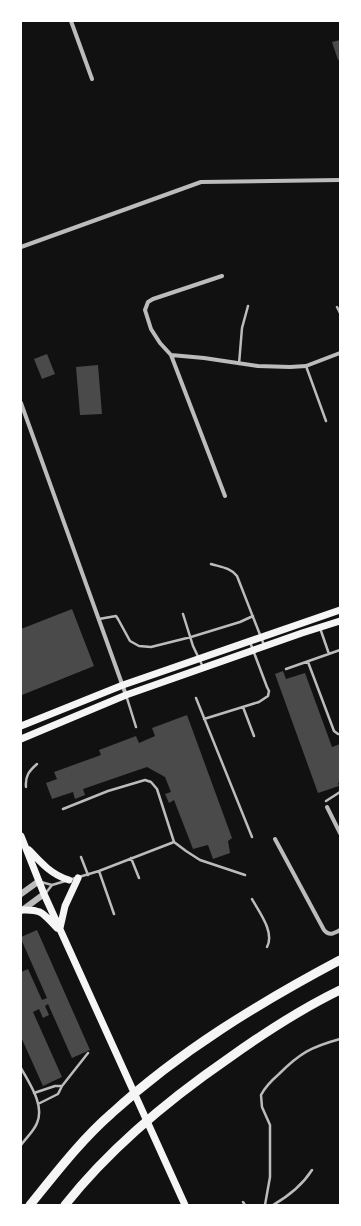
<svg xmlns="http://www.w3.org/2000/svg" width="361" height="1226" font-family="Inter,sans-serif">
	<rect width="100%" height="100%" fill="#111"/>
	<path fill="#4a4a4a" d="M 340,40 L 340,59 L 338,60 L 332,42 Z
		M 47,354 L 55,374 L 42,379 L 34,359 Z
		M 98,365 L 102,414 L 80,415 L 76,367 Z
		M 72,609 L 94,666 L 22,695 L 21,692 L 21,629 Z
		M 283,671 L 286,679 L 305,673 L 332,747 L 340,744 L 340,782 L 338,783 L 339,786 L 318,793 L 275,674 Z
		M 187,715 L 232,838 L 228,841 L 230,853 L 213,859 L 208,845 L 193,849 L 174,800 L 169,803 L 165,794 L 171,792 L 165,777 L 147,767 L 83,789 L 85,795 L 75,799 L 73,792 L 52,799 L 46,783 L 57,779 L 54,772 L 101,755 L 99,750 L 136,736 L 139,743 L 155,736 L 152,728 Z
		M 37,930 L 90,1050 L 72,1058 L 48,1004 L 45,1006 L 49,1015 L 43,1018 L 39,1009 L 33,1012 L 62,1077 L 43,1086 L 21,1037 L 21,972 L 28,969 L 42,1000 L 47,998 L 21,939 L 21,937 Z"/>
	<g fill="none" stroke-linecap="round" stroke-linejoin="round">
		<path stroke="#bcbcbc" stroke-width="2.5" d="M 337,307 L 340,313
			M 239,364 L 242,328 L 248,306
			M 306,366 L 326,421
			M 211,564 C 221,567 231,568 237,576 L 264,645
			M 183,614 L 193,646 L 203,667
			M 99,619 L 116,616 L 118,619 L 130,641 L 139,646 L 151,647 L 191,637 L 240,622 L 253,616
			M 320,628 L 329,654
			M 308,662 L 334,731 L 338,734 L 340,734
			M 286,669 L 340,650
			M 126,695 L 136,727
			M 196,698 L 252,837
			M 243,707 L 254,736
			M 204,719 L 259,702 L 268,696 L 269,691 L 267,687 L 250,642
			M 26,787 C 25,776 29,771 37,764
			M 326,801 L 340,792
			M 174,842 L 186,851 L 200,860 L 245,875
			M 81,857 L 88,875
			M 131,858 L 139,878
			M 99,871 L 114,914
			M 41,882 L 52,885
			M 45,894 L 52,885 L 99,871 L 174,842 L 157,789 L 151,782 L 145,780 L 108,791 L 63,809
			M 252,899 C 259,912 275,932 267,947
			M 21,1068 C 29,1083 45,1105 37,1123 C 34,1131 26,1138 21,1145
			M 34,1093 L 55,1086 L 62,1086
			M 38,1104 L 58,1094 L 62,1086 L 88,1053
			M 243,1202 L 245,1205
			M 265,1205 L 270,1177 L 270,1125 L 262,1107 L 261,1095 C 265,1087 271,1081 279,1074 C 300,1053 311,1047 340,1039
			M 273,1205 C 287,1197 303,1184 312,1170"/>
		<path stroke="#bcbcbc" stroke-width="4" d="M 71,21 L 92,79
			M 21,247 L 201,182 L 340,180
			M 222,276 L 153,299 L 148,302 L 145,310 L 151,329 L 160,343 L 171,355 L 225,496
			M 171,355 L 204,358 L 258,366 L 290,367 L 306,366 L 340,353
			M 21,403 L 126,695
			M 327,807 L 340,833
			M 275,839 L 324,930 C 329,936 333,934 340,930"/>
		<path stroke="#bcbcbc" stroke-width="6" d="M 21,894 L 39,881
			M 21,911 L 44,894"/>
		<path stroke="#f5f5f5" stroke-width="7" d="M 21,726 L 123,685 L 340,610
			M 21,739 L 126,695 L 302,633 L 340,621
			M 21,836 L 44,894 L 185,1205
			M 29,850 C 41,863 52,875 69,880
			M 22,910 C 43,909 43,914 57,928
			M 60,928 L 65,906 L 78,878"/>
		<path stroke="#f5f5f5" stroke-width="9" d="M 30,1205 C 56,1173 81,1140 112,1113 C 180,1051 259,1003 340,960
			M 65,1205 C 111,1147 168,1100 229,1058 C 264,1033 301,1009 340,990"/>
	</g>
	<rect width="361" height="1226" fill="none" stroke="#ffffff" stroke-width="44"/>
</svg>
